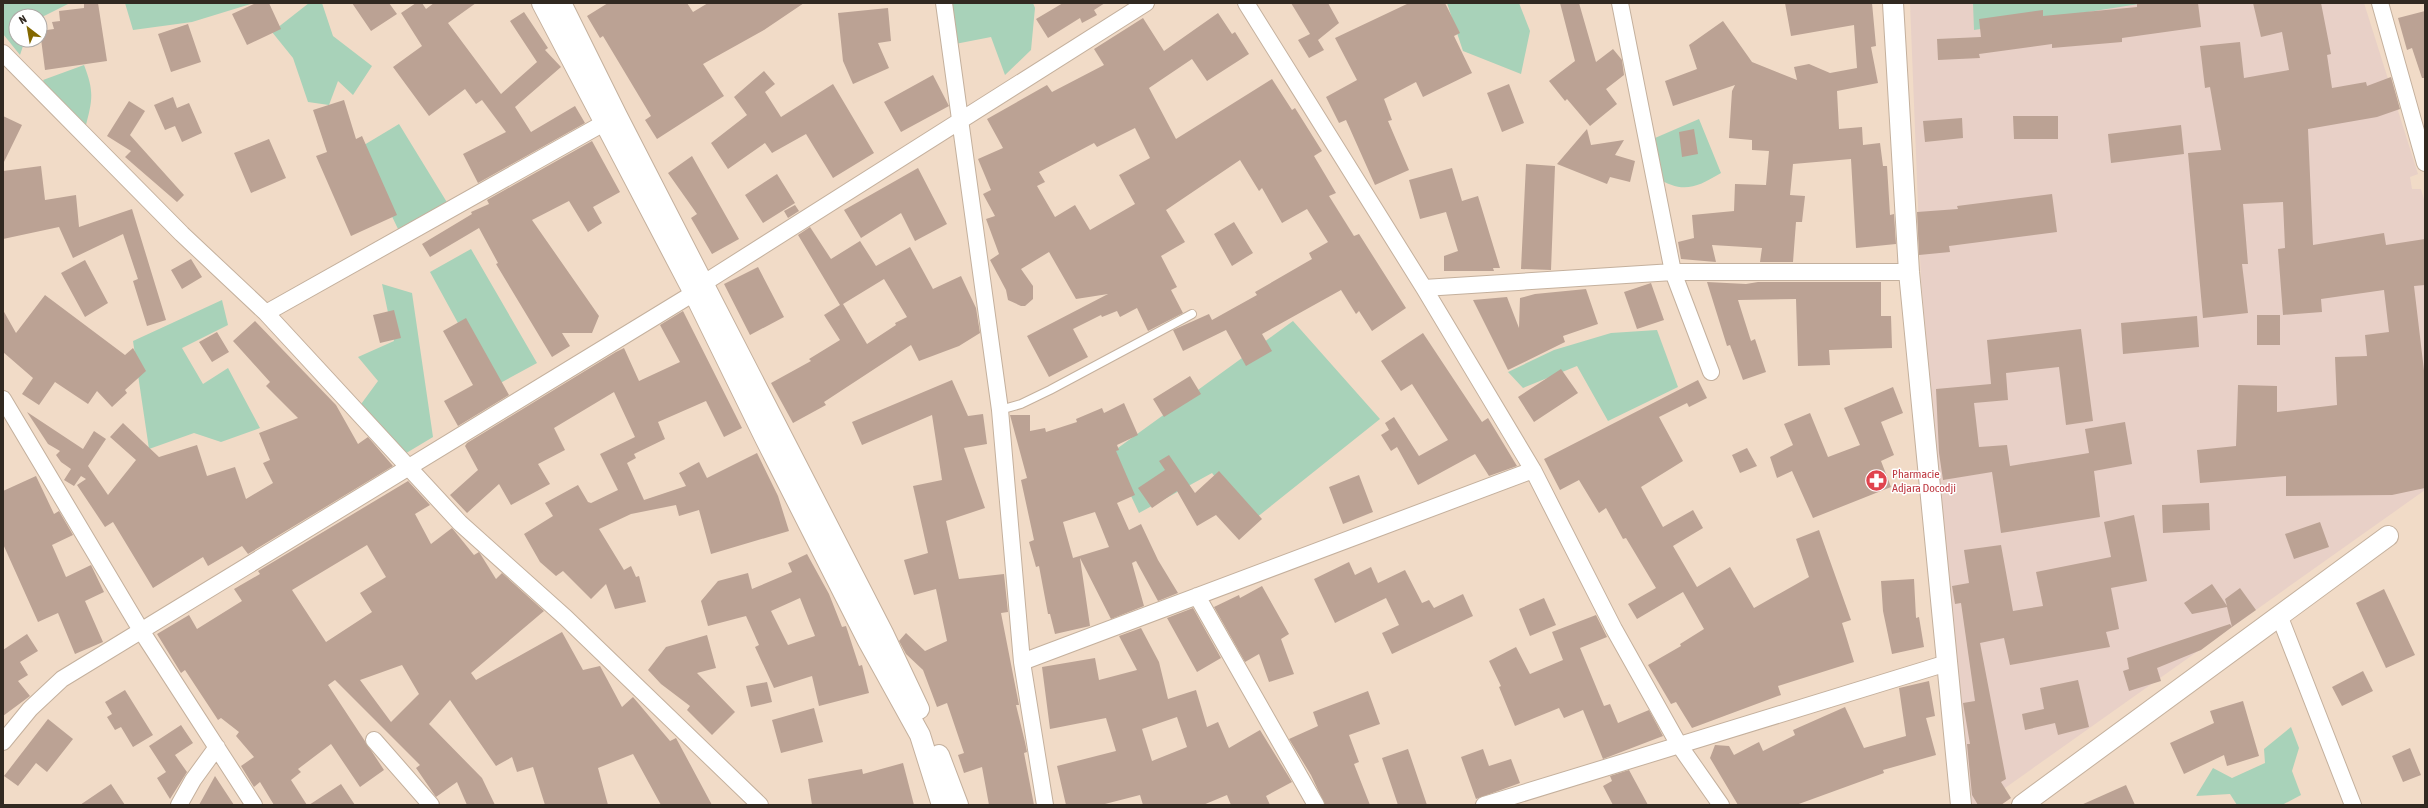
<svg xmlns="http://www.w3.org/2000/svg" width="2428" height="808" font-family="'Asap Condensed',sans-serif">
	<rect width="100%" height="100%" fill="#f1dbc7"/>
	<path fill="#e8d0c7" d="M 1910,3 L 2364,3 L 2418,174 L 2410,177 L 2412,189 L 2421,189 L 2425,203 L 2425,490 L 1981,805 L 1970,805 L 1921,281 Z"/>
	<path fill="#a8d2b9" d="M 3,3 L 70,3 L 40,18 L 40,16 L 16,16 L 16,40 L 25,40 L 20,55 L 3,34 Z
		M 125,3 L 254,3 L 192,22 L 133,30 Z
		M 309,3 L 322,3 L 333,36 L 372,66 L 353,95 L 338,81 L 329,105 L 308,102 L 293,58 L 272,32 Z
		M 944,3 L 1033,3 L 1035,8 L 1031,50 L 1005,75 L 991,37 L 950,45 Z
		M 1447,3 L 1519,3 L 1530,31 L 1521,74 L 1463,51 Z
		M 1973,3 L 2145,3 L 1974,30 Z
		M 84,65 C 95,93 92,101 85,129 L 53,99 L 43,80 Z
		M 1699,119 L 1721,173 C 1696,188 1682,194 1656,177 L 1655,138 Z
		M 399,124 L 448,204 L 399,231 L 359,148 Z
		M 471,249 L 537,363 L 493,387 L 430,272 Z
		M 382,284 L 412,293 L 433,437 L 398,458 L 356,411 L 378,381 L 358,357 L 394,341 Z
		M 222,300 L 228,325 L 182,348 L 203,384 L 228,368 L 260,428 L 221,442 L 194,433 L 149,449 L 133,341 Z
		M 1293,321 L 1380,419 L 1251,522 L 1212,473 L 1139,513 L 1111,453 Z
		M 1657,330 L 1678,387 L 1608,421 L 1577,366 L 1523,388 L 1508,372 L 1554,350 L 1611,333 Z
		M 2291,727 L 2299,748 L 2292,771 L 2301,795 L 2282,805 L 2237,805 L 2230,794 L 2196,796 L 2213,768 L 2232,778 L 2265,763 L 2264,749 Z"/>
	<path fill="#bba294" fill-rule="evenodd" d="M 84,3 L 98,3 L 107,61 L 45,70 L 40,31 L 54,29 L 52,22 L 60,21 L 59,11 L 84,8 Z
		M 256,3 L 269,3 L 281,29 L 247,45 L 232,14 Z
		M 352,3 L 389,3 L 397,14 L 371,31 Z
		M 416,3 L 422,3 L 426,9 L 434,3 L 476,3 L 448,23 L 501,94 L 537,62 L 510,21 L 524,12 L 548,48 L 545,50 L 561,67 L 515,107 L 531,132 L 575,106 L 585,123 L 478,183 L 463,154 L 506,132 L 482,100 L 476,104 L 465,89 L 429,116 L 393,67 L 422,46 L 401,13 Z
		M 608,3 L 687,3 L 693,12 L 708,3 L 804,3 L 764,30 L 703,64 L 724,96 L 657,139 L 645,120 L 651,116 L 603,36 L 600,38 L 587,16 Z
		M 1063,3 L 1105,3 L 1094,10 L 1097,15 L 1082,23 L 1080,18 L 1048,38 L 1036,19 Z
		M 1291,3 L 1328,3 L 1339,23 L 1318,40 L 1324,50 L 1309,58 L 1298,40 L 1310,34 Z
		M 1409,3 L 1445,3 L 1460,33 L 1454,36 L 1472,73 L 1423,97 L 1416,82 L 1384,99 L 1392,120 L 1388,121 L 1409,170 L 1375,185 L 1346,120 L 1339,123 L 1326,97 L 1357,80 L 1335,38 Z
		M 1560,3 L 1579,3 L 1596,62 L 1613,49 L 1622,60 L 1624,75 L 1606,89 L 1617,104 L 1590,126 L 1567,99 L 1565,101 L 1549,81 L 1575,61 Z
		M 1785,3 L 1872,3 L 1876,46 L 1871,47 L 1878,83 L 1837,91 L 1839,129 L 1862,127 L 1863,145 L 1880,143 L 1883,166 L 1887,166 L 1890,215 L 1894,214 L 1896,244 L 1856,248 L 1851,159 L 1793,164 L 1790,195 L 1805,196 L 1802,222 L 1796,222 L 1793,262 L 1760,262 L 1762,248 L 1712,245 L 1716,262 L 1681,259 L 1678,242 L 1694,238 L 1692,215 L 1734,211 L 1735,184 L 1766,185 L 1769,151 L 1752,150 L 1752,140 L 1729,138 L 1732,91 L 1735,85 L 1673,106 L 1665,81 L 1697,69 L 1689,45 L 1723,21 L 1752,62 L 1797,80 L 1794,67 L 1809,64 L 1830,73 L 1857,68 L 1854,25 L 1791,36 Z
		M 2137,3 L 2198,3 L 2201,27 L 2122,38 L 2122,42 L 2052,48 L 2052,44 L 1979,54 L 1980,58 L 1938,60 L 1937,39 L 1981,37 L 1979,19 L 2043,10 L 2043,16 L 2137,7 Z
		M 2253,3 L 2321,3 L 2331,54 L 2327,55 L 2332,88 L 2366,82 L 2367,86 L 2391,77 L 2400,109 L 2377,117 L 2308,129 L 2313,245 L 2384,233 L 2386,245 L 2425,239 L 2425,285 L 2414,286 L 2425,379 L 2425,488 L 2392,495 L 2286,496 L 2286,476 L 2200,483 L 2197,450 L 2236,446 L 2238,385 L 2277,386 L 2277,412 L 2337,405 L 2335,357 L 2367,356 L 2365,335 L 2389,332 L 2384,290 L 2321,299 L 2322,312 L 2283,315 L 2278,249 L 2285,248 L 2283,202 L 2243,204 L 2248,264 L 2242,264 L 2248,313 L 2203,318 L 2188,153 L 2221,150 L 2210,87 L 2205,88 L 2200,46 L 2240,42 L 2244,78 L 2289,70 L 2282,32 L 2261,37 Z
		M 888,8 L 891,41 L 878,43 L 889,68 L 853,84 L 843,61 L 838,13 Z
		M 2425,11 L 2425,78 L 2422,78 L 2412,48 L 2407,50 L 2398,18 Z
		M 1218,13 L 1232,34 L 1235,32 L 1249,54 L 1207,81 L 1192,59 L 1149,88 L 1176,139 L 1272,79 L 1292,110 L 1295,108 L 1322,151 L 1314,156 L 1336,193 L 1329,196 L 1354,236 L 1359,234 L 1406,308 L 1372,331 L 1359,311 L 1356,314 L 1341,290 L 1262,334 L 1272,351 L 1246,366 L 1226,330 L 1183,351 L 1173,330 L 1209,314 L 1212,320 L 1257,295 L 1255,292 L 1312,259 L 1309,253 L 1328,242 L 1307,209 L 1282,223 L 1262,188 L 1259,191 L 1240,160 L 1166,210 L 1185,242 L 1161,256 L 1177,287 L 1171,290 L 1183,313 L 1148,331 L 1137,308 L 1120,317 L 1117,311 L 1102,317 L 1101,315 L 1073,329 L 1088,357 L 1049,377 L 1027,336 L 1108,294 L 1076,299 L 1049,252 L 1021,269 L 1033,286 L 1033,299 L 1025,306 L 1021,306 L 1008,300 L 1006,290 L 990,260 L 999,254 L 986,219 L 995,216 L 983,194 L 991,190 L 978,159 L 1003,148 L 987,119 L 1047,85 L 1052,92 L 1104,65 L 1094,49 L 1143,18 L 1164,51 ZM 1135,128 L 1150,158 L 1119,175 L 1135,204 L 1090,230 L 1075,205 L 1055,217 L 1037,186 L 1045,182 L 1039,172 L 1094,143 L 1097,147 Z
		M 188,24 L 201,62 L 171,72 L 158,34 Z
		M 764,71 L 775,84 L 765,92 L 781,117 L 833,84 L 874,153 L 833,178 L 806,134 L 772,153 L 765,143 L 728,169 L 711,143 L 747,115 L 734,97 Z
		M 933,75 L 949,106 L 901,132 L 884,102 Z
		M 1509,84 L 1524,123 L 1502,132 L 1487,93 Z
		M 173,97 L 177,108 L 189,103 L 202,133 L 182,142 L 175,126 L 165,130 L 154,105 Z
		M 344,100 L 356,139 L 362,136 L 397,215 L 351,236 L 316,156 L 327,152 L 313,110 Z
		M 129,101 L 145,111 L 130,135 L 184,195 L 177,202 L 125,157 L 131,151 L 107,136 Z
		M 3,116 L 22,125 L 3,164 Z
		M 2013,116 L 2058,116 L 2058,139 L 2014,139 Z
		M 1962,118 L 1963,138 L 1925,142 L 1923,121 Z
		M 2181,125 L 2184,154 L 2111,163 L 2108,134 Z
		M 1587,129 L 1591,145 L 1624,140 L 1615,155 L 1635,161 L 1630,182 L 1610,177 L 1607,184 L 1557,164 Z
		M 1694,129 L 1698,154 L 1682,157 L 1679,132 Z
		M 269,139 L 286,178 L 251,193 L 234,153 Z
		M 592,141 L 620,192 L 593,207 L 602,223 L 588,232 L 569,201 L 532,220 L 599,316 L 592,333 L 562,333 L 570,346 L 552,357 L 496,264 L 498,263 L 479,228 L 430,257 L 422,244 L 472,214 L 471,212 L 489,204 L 487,200 Z
		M 692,156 L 739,239 L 712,254 L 691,218 L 697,214 L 668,173 Z
		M 1526,164 L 1555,166 L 1551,270 L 1521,269 Z
		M 41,166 L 45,200 L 76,195 L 79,227 L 132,209 L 166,320 L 147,326 L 133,281 L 138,279 L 123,234 L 73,258 L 59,227 L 3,239 L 3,171 Z
		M 918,168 L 947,224 L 915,241 L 901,213 L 861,238 L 844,210 Z
		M 1452,168 L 1462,201 L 1478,196 L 1500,268 L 1493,268 L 1494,271 L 1444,271 L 1444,256 L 1458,251 L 1446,212 L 1420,219 L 1409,180 Z
		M 777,174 L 795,203 L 763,223 L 745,195 Z
		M 2052,194 L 2057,232 L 1949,246 L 1950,252 L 1919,255 L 1917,212 L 1958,209 L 1957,206 Z
		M 795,205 L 799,211 L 788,218 L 784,211 Z
		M 1234,222 L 1253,253 L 1232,266 L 1214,234 Z
		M 810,227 L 831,259 L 860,241 L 876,266 L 910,247 L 933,289 L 961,276 L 976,308 L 980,333 L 959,346 L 919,361 L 911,345 L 824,402 L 826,405 L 793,423 L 771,383 L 811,361 L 809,359 L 840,340 L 824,315 L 840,305 L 798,235 ZM 884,279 L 907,317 L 895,323 L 896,325 L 867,344 L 843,304 Z
		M 191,259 L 202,277 L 182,289 L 171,270 Z
		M 85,260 L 108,303 L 85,317 L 61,273 Z
		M 758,267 L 784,317 L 750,335 L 724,284 Z
		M 1707,282 L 1746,284 L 1758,282 L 1881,282 L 1881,316 L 1891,316 L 1892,348 L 1829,350 L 1830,365 L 1798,366 L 1796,299 L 1738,300 L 1751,341 L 1755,339 L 1766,372 L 1743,380 L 1730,345 L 1727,346 Z
		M 1651,283 L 1664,320 L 1637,329 L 1624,292 Z
		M 1586,289 L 1598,324 L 1563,336 L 1565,342 L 1508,370 L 1473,300 L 1507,297 L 1519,328 L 1520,298 L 1535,294 Z
		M 45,295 L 125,355 L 133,348 L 146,371 L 125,390 L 127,393 L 112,407 L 97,391 L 88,404 L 55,382 L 39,405 L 22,394 L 33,378 L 3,352 L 3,310 L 16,333 Z
		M 394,310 L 401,338 L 380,343 L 373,315 Z
		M 683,311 L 742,428 L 724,437 L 706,401 L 658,422 L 665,439 L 634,454 L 636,458 L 627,463 L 644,500 L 686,486 L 679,473 L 699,462 L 707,478 L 757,453 L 778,496 L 789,531 L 711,554 L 699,510 L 679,516 L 676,505 L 631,514 L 599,529 L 624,570 L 631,566 L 636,577 L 639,576 L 646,602 L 615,609 L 606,584 L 591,599 L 563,571 L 556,576 L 540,562 L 524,534 L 553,516 L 545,503 L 578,485 L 588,502 L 591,503 L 618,490 L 600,454 L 635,437 L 614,392 L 554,428 L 565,450 L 538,464 L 550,484 L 511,505 L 499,484 L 467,513 L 450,495 L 478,470 L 465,446 L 467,443 L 616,352 L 624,348 L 639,381 L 680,362 L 660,325 Z
		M 2257,315 L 2280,315 L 2280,345 L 2257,345 Z
		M 2197,316 L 2199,347 L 2123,354 L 2121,323 Z
		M 466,318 L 509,395 L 458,426 L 444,401 L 473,385 L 443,331 Z
		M 255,321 L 336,405 L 358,444 L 368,437 L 393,466 L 248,554 L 242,546 L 208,566 L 203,557 L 153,588 L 113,522 L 105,527 L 77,485 L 86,479 L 81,476 L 74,486 L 64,480 L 71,469 L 61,462 L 56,455 L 60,451 L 48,444 L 27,412 L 83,449 L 94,431 L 106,439 L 88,466 L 108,495 L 136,460 L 110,437 L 123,423 L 159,457 L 197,445 L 207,476 L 235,467 L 246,499 L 273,483 L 263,463 L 270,460 L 259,433 L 298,418 L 266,386 L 270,382 L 233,341 Z
		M 2081,329 L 2093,421 L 2066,425 L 2059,367 L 2006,373 L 2008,400 L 1974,403 L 1979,447 L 2007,445 L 2010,466 L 2089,453 L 2085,429 L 2125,422 L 2132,464 L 2094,471 L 2100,517 L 2001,533 L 1992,472 L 1943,480 L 1939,453 L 1936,389 L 1991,384 L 1987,340 Z
		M 217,332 L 229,352 L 212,362 L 199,342 Z
		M 1423,333 L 1482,422 L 1488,418 L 1517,466 L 1489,476 L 1475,454 L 1418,485 L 1397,447 L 1391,451 L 1381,435 L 1389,430 L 1385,423 L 1394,417 L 1419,456 L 1448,440 L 1412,384 L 1401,391 L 1381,361 Z
		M 1561,369 L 1578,393 L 1534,422 L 1518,397 Z
		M 1190,376 L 1201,394 L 1164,417 L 1153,399 Z
		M 952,380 L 968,416 L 983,414 L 987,444 L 964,448 L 985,508 L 946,521 L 959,579 L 1004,574 L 1008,612 L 1001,613 L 1019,705 L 1016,705 L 1025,742 L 1027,752 L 1024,753 L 1034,805 L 989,805 L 982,767 L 964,773 L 958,755 L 964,753 L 947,703 L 937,707 L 923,670 L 906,654 L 899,641 L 906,633 L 925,651 L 947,641 L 936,589 L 914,595 L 904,560 L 928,553 L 913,486 L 942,480 L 932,415 L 862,445 L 852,422 Z
		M 1698,380 L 1707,398 L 1689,407 L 1687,403 L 1659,417 L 1683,461 L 1641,487 L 1663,527 L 1693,510 L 1703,528 L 1673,546 L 1697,587 L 1730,567 L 1754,608 L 1809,577 L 1796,539 L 1819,530 L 1851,620 L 1842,623 L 1854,662 L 1778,686 L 1781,695 L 1692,728 L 1676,702 L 1671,704 L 1648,665 L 1681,646 L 1680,644 L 1704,629 L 1683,592 L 1637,619 L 1628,604 L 1656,588 L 1626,538 L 1623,539 L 1606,508 L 1599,513 L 1579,480 L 1560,490 L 1544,459 Z
		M 1893,387 L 1903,413 L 1881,422 L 1894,455 L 1881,461 L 1891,487 L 1813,518 L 1792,471 L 1777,478 L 1770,457 L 1793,445 L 1784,424 L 1810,413 L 1828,457 L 1860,445 L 1844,408 Z
		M 1124,403 L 1138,435 L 1117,445 L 1119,450 L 1116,451 L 1135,495 L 1117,503 L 1129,530 L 1141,524 L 1158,560 L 1178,593 L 1158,601 L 1136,561 L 1132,563 L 1144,606 L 1111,619 L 1080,558 L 1090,626 L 1055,634 L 1050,614 L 1048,614 L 1039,566 L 1036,567 L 1029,542 L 1034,540 L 1021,480 L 1027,478 L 1010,415 L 1030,415 L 1030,431 L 1045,428 L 1046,432 L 1077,422 L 1076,419 L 1102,408 L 1104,413 ZM 1095,512 L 1109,547 L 1073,558 L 1063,522 Z
		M 1747,448 L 1757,466 L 1740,473 L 1732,455 Z
		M 1169,455 L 1195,493 L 1219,471 L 1262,519 L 1239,540 L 1216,515 L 1197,526 L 1177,491 L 1152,508 L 1138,488 L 1165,470 L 1159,461 Z
		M 1359,475 L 1373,512 L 1343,524 L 1329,487 Z
		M 36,476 L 54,514 L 59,511 L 73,535 L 52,545 L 66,577 L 91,565 L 104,592 L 85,601 L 103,642 L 75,654 L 58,613 L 38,622 L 3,544 L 3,491 Z
		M 408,481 L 430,505 L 415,514 L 431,544 L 452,528 L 474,555 L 479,552 L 481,555 L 496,579 L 502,573 L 544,611 L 471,673 L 476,680 L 562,632 L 583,670 L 600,666 L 622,707 L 633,697 L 670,741 L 676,738 L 712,805 L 661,805 L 633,754 L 598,768 L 608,805 L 545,805 L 533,767 L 517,772 L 512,757 L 496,766 L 450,700 L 429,724 L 482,778 L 495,805 L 467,805 L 457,782 L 436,797 L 416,768 L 420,765 L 335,680 L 328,685 L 384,770 L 360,787 L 331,744 L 298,769 L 301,772 L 291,780 L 307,805 L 274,805 L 260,782 L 254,787 L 241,766 L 254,757 L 236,736 L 239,732 L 221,718 L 218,720 L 185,670 L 181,673 L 157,634 L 189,615 L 197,629 L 242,601 L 234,589 L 260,574 L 258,571 ZM 367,545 L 386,577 L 360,593 L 372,612 L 326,642 L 292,590 ZM 402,665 L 419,694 L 391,722 L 360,680 Z
		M 2209,503 L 2210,530 L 2163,533 L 2162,505 Z
		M 2134,515 L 2147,581 L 2111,588 L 2119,629 L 2106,632 L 2110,647 L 2010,665 L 2004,638 L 1980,643 L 2006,779 L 2001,782 L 2011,798 L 2001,805 L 1978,805 L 1972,795 L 1967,744 L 1970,744 L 1963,703 L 1975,701 L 1961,603 L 1955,604 L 1952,586 L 1969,583 L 1964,550 L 2001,545 L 2013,611 L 2043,606 L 2036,572 L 2111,557 L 2104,522 Z
		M 2320,522 L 2329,547 L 2294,559 L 2285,534 Z
		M 807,554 L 829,594 L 842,627 L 846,626 L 859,666 L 862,665 L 869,693 L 819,706 L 812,676 L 774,688 L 755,647 L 759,645 L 746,616 L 708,626 L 701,601 L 718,581 L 748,573 L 752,589 L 792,572 L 788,563 ZM 800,598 L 815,636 L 788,645 L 771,611 Z
		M 1349,562 L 1355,575 L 1371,567 L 1378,583 L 1405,570 L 1422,603 L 1429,600 L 1434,608 L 1463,594 L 1473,616 L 1392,654 L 1382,633 L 1399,625 L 1386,598 L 1335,623 L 1314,579 Z
		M 1914,579 L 1916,618 L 1919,617 L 1924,647 L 1892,654 L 1883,611 L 1881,581 Z
		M 2212,584 L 2227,606 L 2225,599 L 2240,588 L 2256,610 L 2232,627 L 2227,607 L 2192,614 L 2184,603 Z
		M 1262,586 L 1289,634 L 1281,639 L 1294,674 L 1269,682 L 1259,654 L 1245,662 L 1214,607 L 1239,595 L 1240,598 Z
		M 2384,589 L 2415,655 L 2386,668 L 2356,603 Z
		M 1544,598 L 1556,625 L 1530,636 L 1519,609 Z
		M 1193,608 L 1221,658 L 1197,672 L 1167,618 Z
		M 1596,615 L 1607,637 L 1580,648 L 1604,706 L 1610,704 L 1618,723 L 1649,710 L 1663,736 L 1603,759 L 1583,710 L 1564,718 L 1559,708 L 1515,726 L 1499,687 L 1501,686 L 1489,661 L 1516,647 L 1530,674 L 1563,660 L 1552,632 Z
		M 2230,624 L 2232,627 L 2201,650 L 2157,668 L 2161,681 L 2129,691 L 2123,671 L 2129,669 L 2127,658 Z
		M 1141,628 L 1159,662 L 1168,699 L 1196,690 L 1207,727 L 1218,722 L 1229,748 L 1260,730 L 1292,782 L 1266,796 L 1270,805 L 1231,805 L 1227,795 L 1203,805 L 1143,805 L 1140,795 L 1101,805 L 1066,805 L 1057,766 L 1116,751 L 1106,718 L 1050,729 L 1042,667 L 1095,658 L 1099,680 L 1137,670 L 1119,636 ZM 1177,717 L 1187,747 L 1152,761 L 1142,729 Z
		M 27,634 L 38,651 L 20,662 L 28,675 L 18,681 L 30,696 L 3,716 L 3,650 Z
		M 707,635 L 716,668 L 697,673 L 735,712 L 712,735 L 687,710 L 690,706 L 661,684 L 648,670 L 666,647 Z
		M 2363,671 L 2373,691 L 2342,706 L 2332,687 Z
		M 2078,680 L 2089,727 L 2058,735 L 2055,723 L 2025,730 L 2022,714 L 2044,709 L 2040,688 Z
		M 1929,681 L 1935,716 L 1926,718 L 1936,755 L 1883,770 L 1884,773 L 1796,805 L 1738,805 L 1710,758 L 1715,745 L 1729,746 L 1734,755 L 1759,742 L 1763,751 L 1795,735 L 1793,730 L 1845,707 L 1864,748 L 1906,736 L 1899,688 Z
		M 767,682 L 772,702 L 751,707 L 746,686 Z
		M 125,690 L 153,735 L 133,747 L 121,727 L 115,730 L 107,717 L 112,714 L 105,702 Z
		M 1368,691 L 1380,724 L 1349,735 L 1359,762 L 1354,764 L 1370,805 L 1325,805 L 1311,775 L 1289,739 L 1318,726 L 1313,712 Z
		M 2243,701 L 2259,756 L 2227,766 L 2224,755 L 2184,774 L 2170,743 L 2214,723 L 2210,711 Z
		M 814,708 L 823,742 L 781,753 L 772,720 Z
		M 48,719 L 73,739 L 47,772 L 36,763 L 18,786 L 4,776 Z
		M 181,725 L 193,743 L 175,755 L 187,772 L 170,799 L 157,778 L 166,772 L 149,746 Z
		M 2410,748 L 2421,775 L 2403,782 L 2392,756 Z
		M 1408,749 L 1427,805 L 1398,805 L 1382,758 Z
		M 1483,749 L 1489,766 L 1511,759 L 1520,783 L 1476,799 L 1461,757 Z
		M 903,763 L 914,805 L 812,805 L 808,779 L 862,769 L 863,774 Z
		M 1629,770 L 1648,805 L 1613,805 L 1603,786 L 1612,781 L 1610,776 Z
		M 215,776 L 234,805 L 199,805 Z
		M 111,784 L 125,805 L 80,805 Z
		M 341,784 L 355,805 L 309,805 Z
		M 2126,785 L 2135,805 L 2081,805 Z"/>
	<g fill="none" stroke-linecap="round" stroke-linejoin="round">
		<defs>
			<path id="service" d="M 1000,410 L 1021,404 L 1050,390 L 1192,314"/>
			<path id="minor" d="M 944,3 L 1000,410 L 1022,662 L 1045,805
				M 1246,3 L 1424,288 L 1533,470 L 1614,629 L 1679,745 L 1721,805
				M 1620,3 L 1673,272 L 1711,372
				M 2380,3 L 2425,163
				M 3,53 L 182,234 L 266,313 L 460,523 L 566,618 L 760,805
				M 704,283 L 1146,3
				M 1424,288 L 1673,272 L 1909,272
				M 266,313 L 604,123
				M 3,399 L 142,632 L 254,805
				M 1197,596 L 1316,805
				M 2279,615 L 2353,805
				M 1022,662 L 1533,470
				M 374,740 L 431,805
				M 3,742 L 30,709 L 62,679 L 694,293
				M 179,805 L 193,780 L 217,747
				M 1484,805 L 1947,663"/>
			<path id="tertiary" d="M 542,3 L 694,293 L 765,438 L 868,641 L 920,735 L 942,805
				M 561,3 L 617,116 L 883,633 L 919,709
				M 1893,3 L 1909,272 L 1961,805
				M 939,755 L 958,805
				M 2022,805 L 2388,536"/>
		</defs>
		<use href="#service" stroke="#c4b09d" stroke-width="10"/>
		<use href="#minor" stroke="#c4b09d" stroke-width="18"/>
		<use href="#tertiary" stroke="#c4b09d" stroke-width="22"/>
		<use href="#service" stroke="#fff" stroke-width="8"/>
		<use href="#minor" stroke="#fff" stroke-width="16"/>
		<use href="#tertiary" stroke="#fff" stroke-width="20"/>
	</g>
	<defs>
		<symbol id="pharmacy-disc" viewBox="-11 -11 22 22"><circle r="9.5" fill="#e0444e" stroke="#fff"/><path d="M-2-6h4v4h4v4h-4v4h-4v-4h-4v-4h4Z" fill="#fff"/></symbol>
	</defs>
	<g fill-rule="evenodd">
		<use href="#pharmacy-disc" x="1864" y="468" width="25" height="25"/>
	</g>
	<g text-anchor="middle" stroke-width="3" stroke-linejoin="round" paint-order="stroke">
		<g font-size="12" fill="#be3a42" stroke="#fff" text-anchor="start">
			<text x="1892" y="478">Pharmacie<tspan x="1892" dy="14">Adjara Docodji</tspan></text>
		</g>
	</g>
	<rect width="2428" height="808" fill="none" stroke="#312921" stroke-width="8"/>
	<g transform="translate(28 28) rotate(329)"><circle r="19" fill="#ffffff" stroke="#ada9a6"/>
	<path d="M0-3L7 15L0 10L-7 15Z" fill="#836800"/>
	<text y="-6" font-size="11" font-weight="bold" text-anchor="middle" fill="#312921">N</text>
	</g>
</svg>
